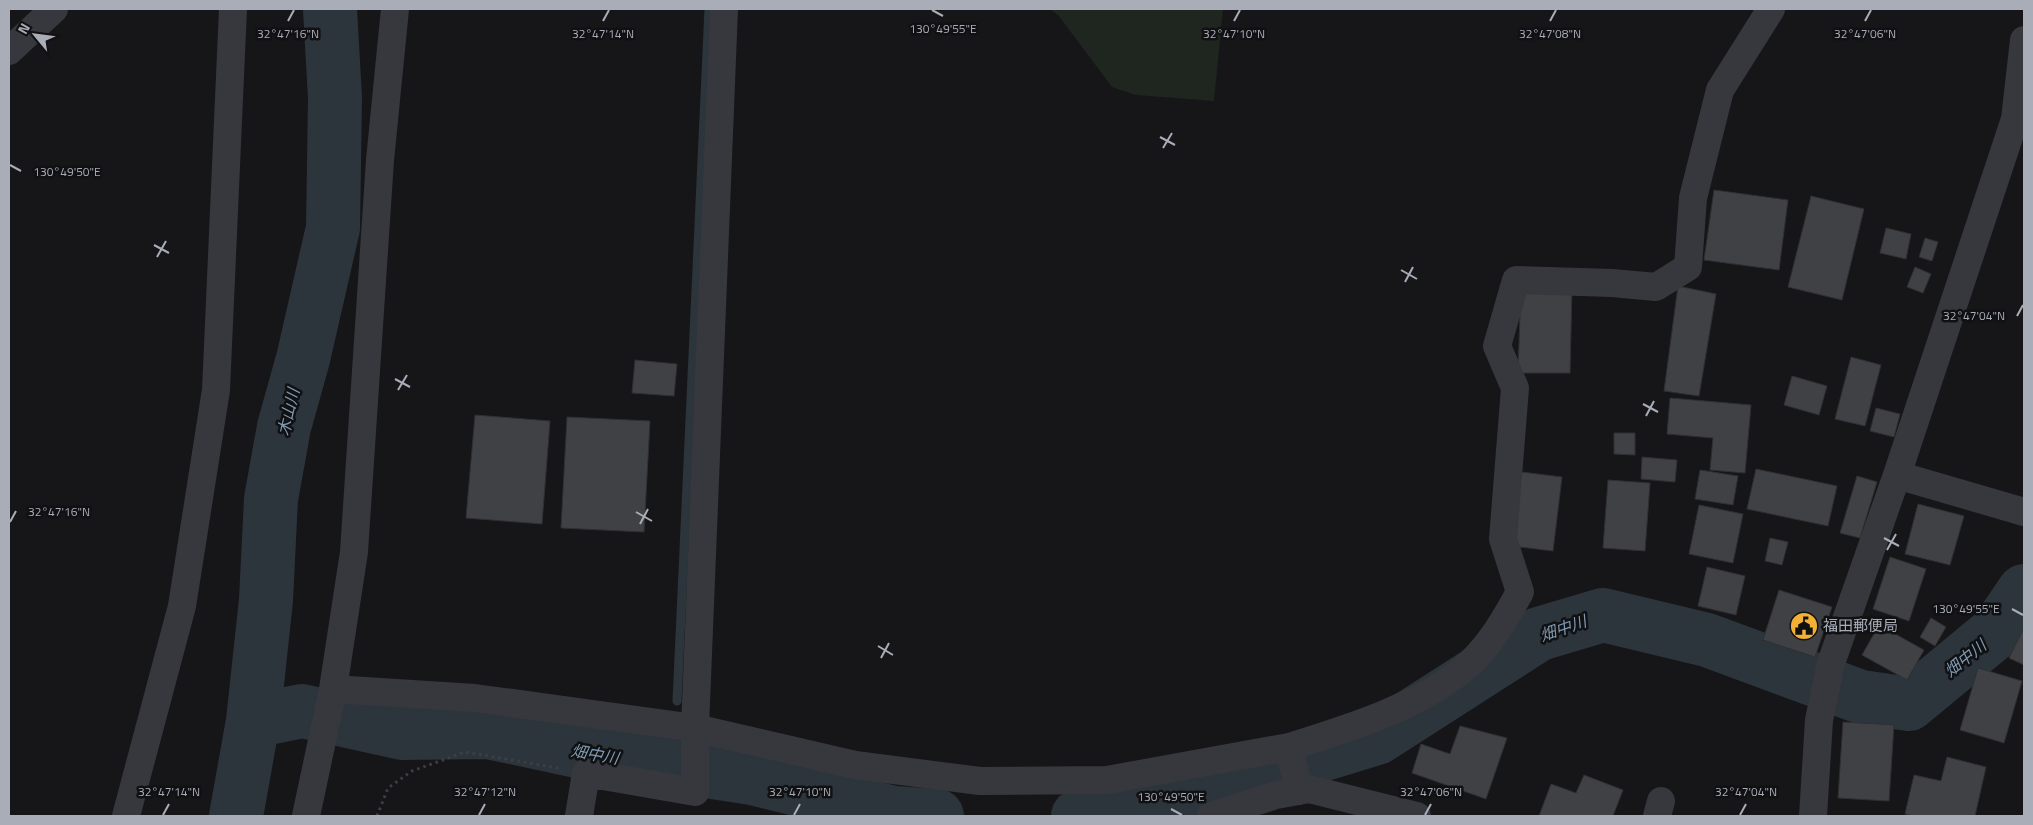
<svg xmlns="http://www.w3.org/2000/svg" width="2033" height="825" font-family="'Titillium Web','Noto Sans JP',sans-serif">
	<rect width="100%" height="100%" fill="#161618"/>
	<path fill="#1e261f" d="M 1050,9 L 1223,9 L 1214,101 L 1136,95 L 1112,87 L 1058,15 Z"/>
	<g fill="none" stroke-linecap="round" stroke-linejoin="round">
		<path stroke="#2c353c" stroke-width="9" d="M 677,701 L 709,9"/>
		<path stroke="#2c353c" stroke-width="54" d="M 253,721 L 302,711 L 402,733 L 488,732 L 582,752 L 752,778 L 894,813 L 937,816
			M 236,816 L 253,721 L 266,600 L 271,499 L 284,427 L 303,359 L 333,228 L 335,98 L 330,9
			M 1078,816 L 1233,782 L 1377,738 L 1539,634 L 1603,615 L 1707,640 L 1861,697 L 1909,704 L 1996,632 L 2024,591"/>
	</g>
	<path fill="#404145" stroke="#303034" d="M 1714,190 L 1788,200 L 1779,270 L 1704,260 Z
		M 1811,196 L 1864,209 L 1842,300 L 1788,287 Z
		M 1886,228 L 1911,234 L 1906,259 L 1880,253 Z
		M 1925,238 L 1938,242 L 1932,261 L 1919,257 Z
		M 1915,267 L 1931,274 L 1923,293 L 1907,287 Z
		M 1678,286 L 1716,294 L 1699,396 L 1664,391 Z
		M 1521,287 L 1572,288 L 1570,373 L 1518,373 Z
		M 1851,357 L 1881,365 L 1865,426 L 1835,419 Z
		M 635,360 L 677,364 L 674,396 L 632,393 Z
		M 1792,376 L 1827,386 L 1819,415 L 1784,405 Z
		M 1670,398 L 1751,405 L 1745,473 L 1710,470 L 1713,438 L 1667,434 Z
		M 1876,408 L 1900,414 L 1894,437 L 1870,431 Z
		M 475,415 L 550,421 L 542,524 L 466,518 Z
		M 567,417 L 650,421 L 644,532 L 561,528 Z
		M 1614,433 L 1635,433 L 1635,455 L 1614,454 Z
		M 1642,457 L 1677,460 L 1675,482 L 1641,479 Z
		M 1756,469 L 1837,486 L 1828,526 L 1747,509 Z
		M 1700,470 L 1738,476 L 1733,505 L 1695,499 Z
		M 1521,472 L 1562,477 L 1553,551 L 1512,546 Z
		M 1857,476 L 1877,482 L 1860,538 L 1840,533 Z
		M 1608,480 L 1650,483 L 1645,551 L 1603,548 Z
		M 1918,504 L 1964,516 L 1950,565 L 1905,554 Z
		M 1699,505 L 1743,514 L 1733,563 L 1689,554 Z
		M 1770,538 L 1788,542 L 1782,565 L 1765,561 Z
		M 1890,557 L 1926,569 L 1909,621 L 1873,609 Z
		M 1707,567 L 1745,576 L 1736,615 L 1698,606 Z
		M 1779,590 L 1832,607 L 1815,657 L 1763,640 Z
		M 1931,618 L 1946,627 L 1935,646 L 1920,637 Z
		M 1879,625 L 1924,650 L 1907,680 L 1862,655 Z
		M 2024,628 L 2024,665 L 2009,658 Z
		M 1978,668 L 2022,681 L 2004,743 L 1960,730 Z
		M 1843,722 L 1894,725 L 1889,801 L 1838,798 Z
		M 1460,726 L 1507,738 L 1486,799 L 1412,773 L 1421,744 L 1450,754 Z
		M 1947,757 L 1986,767 L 1975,816 L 1913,816 L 1905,814 L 1914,775 L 1941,781 Z
		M 1584,775 L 1623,790 L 1613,816 L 1539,816 L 1551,784 L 1576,793 Z"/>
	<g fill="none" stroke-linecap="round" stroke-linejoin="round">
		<path stroke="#3d3f44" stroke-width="3" stroke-dasharray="2.5 4" stroke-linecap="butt" d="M 377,816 L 388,788 L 412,771 L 465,752 L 558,768"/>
		<path stroke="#37383d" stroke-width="28" d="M 9,51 L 54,9
			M 1897,475 L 2024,512
			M 333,689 L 475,698 L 695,728 L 855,765 L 980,781 L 1107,780 L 1289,747
			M 1299,791 L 1289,747 C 1346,729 1413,709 1461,671 C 1487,651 1504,621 1520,592 L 1503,539 L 1515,388 L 1497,346 L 1516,280 L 1612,283 L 1656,287 L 1688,267 L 1693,198 L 1720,90 L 1771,9
			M 126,816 L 182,606 L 216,390 L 233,9
			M 306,816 L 333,689 L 354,552 L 380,160 L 395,9
			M 579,816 L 586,773 L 695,792 L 695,728 L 724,9
			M 1211,816 L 1276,795 L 1309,789 L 1417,816
			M 1657,816 L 1661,801
			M 1813,816 L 1819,720 L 1831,663 L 1897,475 L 2015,119 L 2024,40"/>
	</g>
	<path fill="none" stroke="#a8adb8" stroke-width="2" d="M 932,10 L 943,16M 288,21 L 294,10M 603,21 L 609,10M 1234,21 L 1240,10M 1550,21 L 1556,10M 1865,21 L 1871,10M 1160,137 L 1175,145M 1163,148 L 1172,133M 10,165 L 21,171M 154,245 L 169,253M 157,257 L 166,241M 1401,270 L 1417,279M 1405,282 L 1413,267M 2017,316 L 2023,305M 395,379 L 410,387M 398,390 L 407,375M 1643,404 L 1658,412M 1646,416 L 1654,401M 636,512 L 652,521M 10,522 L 16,511M 640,524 L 648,509M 1884,538 L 1899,546M 1887,550 L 1896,534M 2012,609 L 2023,615M 878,646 L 893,655M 881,658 L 889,643M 1171,809 L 1182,815M 163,815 L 169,804M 479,815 L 485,804M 794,815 L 800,804M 1425,815 L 1431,804M 1740,815 L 1746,804"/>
	<defs>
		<symbol id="civic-disc" viewBox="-11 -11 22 22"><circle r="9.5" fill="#f2b134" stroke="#111113"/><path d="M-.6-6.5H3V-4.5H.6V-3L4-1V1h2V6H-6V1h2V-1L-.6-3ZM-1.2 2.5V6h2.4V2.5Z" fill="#111"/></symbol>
	</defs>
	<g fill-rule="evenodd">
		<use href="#civic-disc" x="1788" y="610" width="32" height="32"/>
	</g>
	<g text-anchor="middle" stroke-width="5" stroke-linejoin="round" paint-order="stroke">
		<g font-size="15" fill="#a8adb8" stroke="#111113" text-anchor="start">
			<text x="1823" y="631">福田郵便局</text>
		</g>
		<g font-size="16" font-style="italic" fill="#7f9bb3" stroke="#111113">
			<text transform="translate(288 412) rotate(-77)" y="6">木山川</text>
			<text transform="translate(1563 628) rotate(-19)" y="6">畑中川</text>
			<text transform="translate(1965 658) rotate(-39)" y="6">畑中川</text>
			<text transform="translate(595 754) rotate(10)" y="6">畑中川</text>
		</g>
	</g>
	<g font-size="12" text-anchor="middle" fill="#a8adb8" stroke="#111113" stroke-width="5" stroke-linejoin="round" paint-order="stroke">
		<text x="943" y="33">130°49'55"E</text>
		<text x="288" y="38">32°47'16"N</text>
		<text x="603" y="38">32°47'14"N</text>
		<text x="1234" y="38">32°47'10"N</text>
		<text x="1550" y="38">32°47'08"N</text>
		<text x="1865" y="38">32°47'06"N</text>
		<text x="67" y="176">130°49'50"E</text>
		<text x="1974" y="320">32°47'04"N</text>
		<text x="59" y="516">32°47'16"N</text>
		<text x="1966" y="613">130°49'55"E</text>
		<text x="169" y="796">32°47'14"N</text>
		<text x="485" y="796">32°47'12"N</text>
		<text x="800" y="796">32°47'10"N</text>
		<text x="1431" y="796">32°47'06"N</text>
		<text x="1746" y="796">32°47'04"N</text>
		<text x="1171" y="801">130°49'50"E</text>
	</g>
	<rect width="2033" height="825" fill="none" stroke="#a8adb8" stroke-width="20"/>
	<g transform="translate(35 35) rotate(299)" stroke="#111113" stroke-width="4" paint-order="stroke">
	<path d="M0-4L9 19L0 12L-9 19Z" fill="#a8adb8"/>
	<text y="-8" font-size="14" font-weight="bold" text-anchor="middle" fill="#a8adb8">N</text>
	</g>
</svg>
